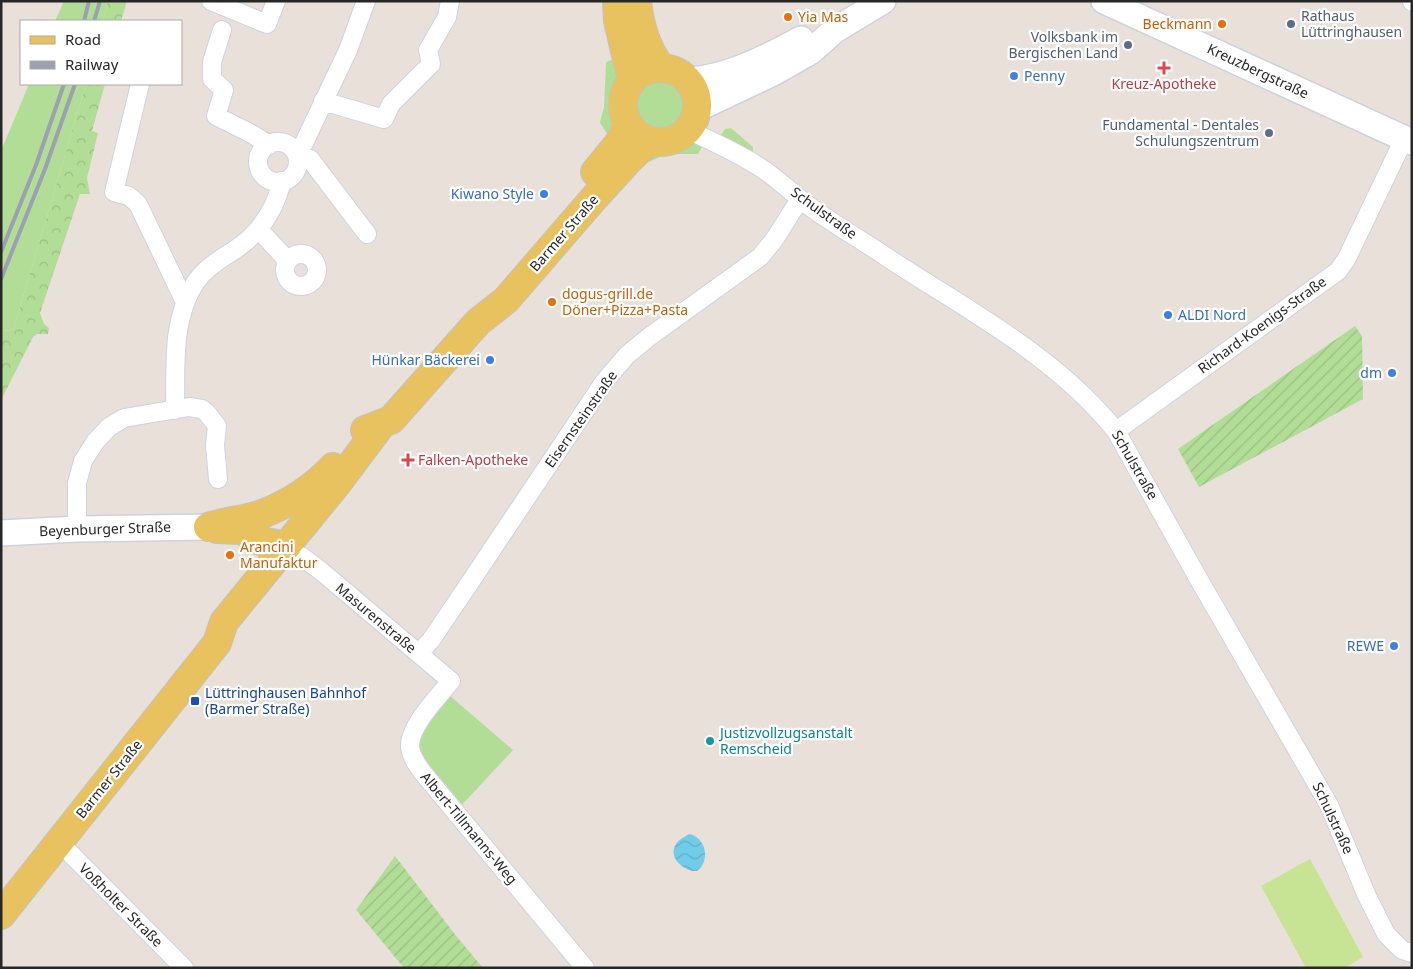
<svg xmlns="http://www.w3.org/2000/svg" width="1413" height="969" font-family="'Noto Sans',sans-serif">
	<defs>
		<pattern id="forest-crowns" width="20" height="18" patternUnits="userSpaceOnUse" patternTransform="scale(1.25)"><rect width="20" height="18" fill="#b2dd97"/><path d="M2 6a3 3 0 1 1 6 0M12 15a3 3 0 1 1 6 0" fill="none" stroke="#99be82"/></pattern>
		<pattern id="garden-furrows" width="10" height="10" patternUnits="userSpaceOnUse" patternTransform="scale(1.25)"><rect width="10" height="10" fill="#b2dd97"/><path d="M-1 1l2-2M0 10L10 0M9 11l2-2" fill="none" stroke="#99be82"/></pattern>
		<pattern id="water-waves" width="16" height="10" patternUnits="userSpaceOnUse" patternTransform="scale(1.25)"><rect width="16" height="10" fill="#70cce7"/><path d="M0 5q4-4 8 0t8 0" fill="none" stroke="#61afc6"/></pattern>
	</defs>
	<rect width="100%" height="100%" fill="#e9e1d9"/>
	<path fill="#b2dd97" d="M 64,1 L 108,1 L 103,21 L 55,21 Z
		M 623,57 L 623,78 L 614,101 L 616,121 L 612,141 L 600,123 L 604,107 L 606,63 L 608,61 Z
		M634 106a25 25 0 1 1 50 0a25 25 0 1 1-50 0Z
		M 29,84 L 86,84 L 13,331 L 1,330 L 1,151 Z
		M 731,128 L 753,147 L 753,151 L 719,138 L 725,129 Z
		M 695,144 L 703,145 L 698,154 L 667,154 L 644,164 L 651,151 C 666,150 680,145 695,144 Z
		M 449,695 L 513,750 L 461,806 L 421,758 L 419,743 L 424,728 Z"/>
	<path fill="url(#forest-crowns)" d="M 108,1 L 127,1 L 121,21 L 103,21 Z
		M 86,84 L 105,84 L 92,131 L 98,133 L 87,178 L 90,194 L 80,194 L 40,313 L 44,324 L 49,328 L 48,334 L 37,334 L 33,337 L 1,400 L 1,330 L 13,331 Z"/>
	<path fill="url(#garden-furrows)" d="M 1355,326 L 1362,336 L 1363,399 L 1199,487 L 1178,449 Z
		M 395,856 L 457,937 L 483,968 L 404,968 L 356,910 Z"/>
	<path fill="#c6e493" d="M 1310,859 L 1363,957 L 1344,968 L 1306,968 L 1261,886 Z"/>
	<path fill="url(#water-waves)" d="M 689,834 C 706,837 711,861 697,871 C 684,872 667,857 676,844 C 679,839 685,837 689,834 Z"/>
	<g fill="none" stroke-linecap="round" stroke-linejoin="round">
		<defs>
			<path id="minor" d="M 211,1 L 267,24 L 276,1
				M 1412,1 L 1412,2
				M 222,30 L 212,62 L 212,79 L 224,90 L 216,116 L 252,134 L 269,145
				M 140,84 L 114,192 L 129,196 L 138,204 L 185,302
				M 323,101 L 384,119 L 391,104 L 431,64 L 428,50 L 447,17 L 450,1
				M 688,130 C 712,141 736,152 758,166 C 774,176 786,187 800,199 C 826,220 857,237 885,256 C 965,309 1054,354 1116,431 L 1198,578 L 1329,805 L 1367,896 L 1386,934 L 1402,950 L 1412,953
				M258 162a20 20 0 1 1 40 0a20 20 0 1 1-40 0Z
				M 296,153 L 304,143 L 348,50 L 366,1
				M 297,155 L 310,159 L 367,234
				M 259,230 L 288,261
				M285 270a16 16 0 1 1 32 0a16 16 0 1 1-32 0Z
				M 175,410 C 176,367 171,321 195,283 C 206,267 221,259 236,249 C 261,232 275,210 282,181
				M 1116,431 L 1338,271 L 1346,260 L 1404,139
				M 77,529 L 77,483 L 83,461 L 95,442 L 109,427 L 124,418 L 189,407 L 202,409 L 207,413 L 217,426 L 215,445 L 218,479
				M 301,556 L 321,571 L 451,681 C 438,697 408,727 410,748 C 412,758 417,765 423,773 L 585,968
				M 419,653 L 431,640 L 471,581 L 604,382 L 627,355 L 649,337 L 760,257 L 774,240 L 800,199
				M 58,841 L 184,968"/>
			<path id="secondary" d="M 1104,1 L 1412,142
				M 687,80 C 725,79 768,57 801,39
				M 697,109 L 775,72 L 810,52 L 835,30 L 883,1
				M 1,533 L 77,529 L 208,527"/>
			<path id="primary" d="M 617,1 L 618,21 L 632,80
				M 637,1 C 640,27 646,47 661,68
				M623 105a37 37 0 1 1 74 0a37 37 0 1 1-74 0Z
				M 595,172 L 618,144 L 628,126
				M 365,430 L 391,420 L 478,322 L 506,300 L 595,197 L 628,161 L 649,141
				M 208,527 C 226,521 245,520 262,514 C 288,504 314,487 333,467
				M 217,529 L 240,530 L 253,535 L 260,541 L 287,546
				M 1,915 L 217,643 L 224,622 L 336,485 L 381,425"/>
		</defs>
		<use href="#minor" stroke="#ced2df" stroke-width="20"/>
		<use href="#secondary" stroke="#ced2df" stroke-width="28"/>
		<use href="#primary" stroke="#c3c3c3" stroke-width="30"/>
		<use href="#minor" stroke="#fff" stroke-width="18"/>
		<use href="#secondary" stroke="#fff" stroke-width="25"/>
		<use href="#primary" stroke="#e8c25f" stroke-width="28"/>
		<path stroke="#9ca0b0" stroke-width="4" d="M 84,21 L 89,1
			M 94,21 L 100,1
			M 1,252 L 36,165 L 64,84
			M 1,279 L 45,169 L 75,84"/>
	</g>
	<g fill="#e8710a" stroke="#fff" stroke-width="2">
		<circle cx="788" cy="17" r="5"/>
		<circle cx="1222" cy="24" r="5"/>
		<circle cx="552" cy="302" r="5"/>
		<circle cx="230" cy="555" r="5"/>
	</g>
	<g fill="#5c6f8a" stroke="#fff" stroke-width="2">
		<circle cx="1291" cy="24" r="5"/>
		<circle cx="1128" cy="45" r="5"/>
		<circle cx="1269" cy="133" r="5"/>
	</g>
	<g fill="#e0444e" stroke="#fff" stroke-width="2">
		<path d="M1161.5 60.5h5v5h5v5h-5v5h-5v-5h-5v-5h5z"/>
		<path d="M405.5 452.5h5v5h5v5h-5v5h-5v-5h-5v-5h5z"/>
	</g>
	<g fill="#3f7fe0" stroke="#fff" stroke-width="2">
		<circle cx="1014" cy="76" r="5"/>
		<circle cx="544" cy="194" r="5"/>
		<circle cx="1168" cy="315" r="5"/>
		<circle cx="490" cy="360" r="5"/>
		<circle cx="1392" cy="373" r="5"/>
		<circle cx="1394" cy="646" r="5"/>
	</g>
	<rect fill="#1a4fb4" stroke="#fff" stroke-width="2" x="190" y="696" width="10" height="10" rx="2.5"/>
	<circle fill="#0f9aa8" stroke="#fff" stroke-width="2" cx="710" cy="741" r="5"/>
	<g text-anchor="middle" stroke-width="4.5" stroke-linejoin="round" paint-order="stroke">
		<g font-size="14" fill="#4e5e75" stroke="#fff" text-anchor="end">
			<text x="1301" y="21" text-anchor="start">Rathaus<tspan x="1301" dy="16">Lüttringhausen</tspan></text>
			<text x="1118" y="42">Volksbank im<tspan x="1118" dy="16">Bergischen Land</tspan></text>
			<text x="1259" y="130">Fundamental - Dentales<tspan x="1259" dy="16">Schulungszentrum</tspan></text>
		</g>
		<g font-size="14" fill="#c56008" stroke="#fff" text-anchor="start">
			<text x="798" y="22">Yia Mas</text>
			<text x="1212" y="29" text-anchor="end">Beckmann</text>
			<text x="562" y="299">dogus-grill.de<tspan x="562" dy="16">Döner+Pizza+Pasta</tspan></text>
			<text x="240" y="552">Arancini<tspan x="240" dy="16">Manufaktur</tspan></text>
		</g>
		<g font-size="14" fill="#272727" stroke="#fff">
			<text transform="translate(1258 71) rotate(25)" y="5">Kreuzbergstraße</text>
			<text transform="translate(824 213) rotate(36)" y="5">Schulstraße</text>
			<text transform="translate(564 233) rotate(-49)" y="5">Barmer Straße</text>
			<text transform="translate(1262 325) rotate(-36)" y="5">Richard-Koenigs-Straße</text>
			<text transform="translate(581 419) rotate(-55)" y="5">Eisernsteinstraße</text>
			<text transform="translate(1135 465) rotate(60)" y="5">Schulstraße</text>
			<text transform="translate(105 529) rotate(-2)" y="5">Beyenburger Straße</text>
			<text transform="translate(376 618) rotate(40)" y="5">Masurenstraße</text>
			<text transform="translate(109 779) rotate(-51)" y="5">Barmer Straße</text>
			<text transform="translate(1333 818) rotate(65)" y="5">Schulstraße</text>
			<text transform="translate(469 828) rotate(50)" y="5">Albert-Tillmanns-Weg</text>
			<text transform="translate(121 905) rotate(45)" y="5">Voßholter Straße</text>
		</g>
		<g font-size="14" fill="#366cbe" stroke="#fff" text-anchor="end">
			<text x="1024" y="81" text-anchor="start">Penny</text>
			<text x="534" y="199">Kiwano Style</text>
			<text x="1178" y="320" text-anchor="start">ALDI Nord</text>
			<text x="480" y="365">Hünkar Bäckerei</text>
			<text x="1382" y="378">dm</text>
			<text x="1384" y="651">REWE</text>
		</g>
		<g font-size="14" fill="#be3a42" stroke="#fff">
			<text x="1164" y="89">Kreuz-Apotheke</text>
			<text x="418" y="465" text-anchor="start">Falken-Apotheke</text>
		</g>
		<g font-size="14" fill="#164399" stroke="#fff" text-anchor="start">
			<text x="205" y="698">Lüttringhausen Bahnhof<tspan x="205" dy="16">(Barmer Straße)</tspan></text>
		</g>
		<g font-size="14" fill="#0d838f" stroke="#fff" text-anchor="start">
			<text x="720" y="738">Justizvollzugsanstalt<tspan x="720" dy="16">Remscheid</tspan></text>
		</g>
	</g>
	<rect width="1413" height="969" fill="none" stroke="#272727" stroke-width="5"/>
	<rect x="20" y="20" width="162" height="65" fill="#ffffff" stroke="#a9a9a9"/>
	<rect x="30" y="36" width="25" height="8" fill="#e8c25f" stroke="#a9a9a9"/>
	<text x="65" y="45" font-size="15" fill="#272727">Road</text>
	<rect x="30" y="61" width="25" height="8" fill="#9ca0b0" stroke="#a9a9a9"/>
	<text x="65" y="70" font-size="15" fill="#272727">Railway</text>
</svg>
